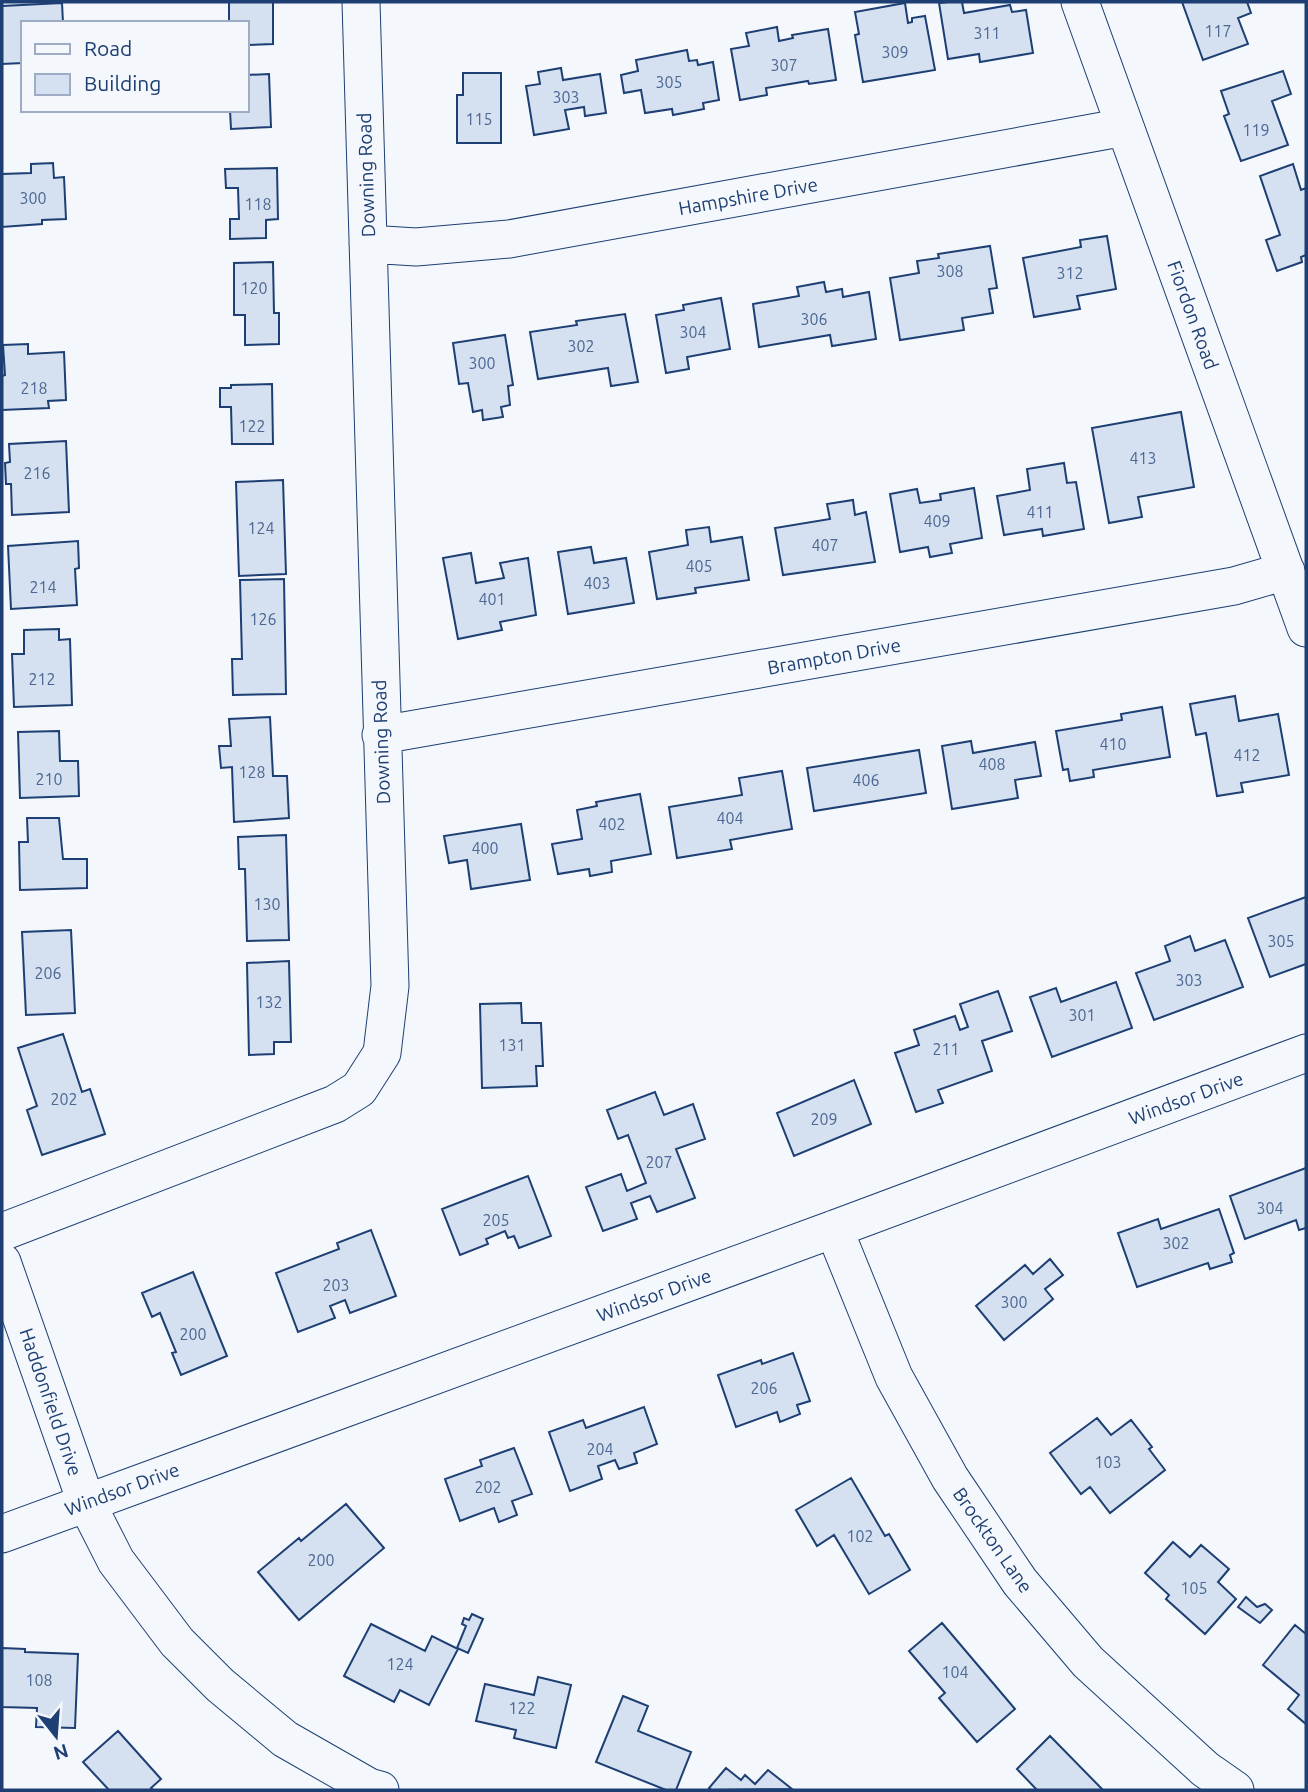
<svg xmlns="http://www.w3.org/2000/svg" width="1308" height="1792" font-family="Ubuntu,sans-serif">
	<rect width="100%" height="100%" fill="#f4f7fb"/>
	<path fill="#d5e0f0" stroke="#1d3f73" stroke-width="2" d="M 229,2 L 273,2 L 273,44 L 247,45 L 247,23 L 215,23 L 229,21 Z
		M 948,2 L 962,2 L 964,13 L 1010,5 L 1012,12 L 1026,10 L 1033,53 L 980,62 L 979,54 L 948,59 L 939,3 Z
		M 1182,2 L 1247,2 L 1251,13 L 1238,18 L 1248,44 L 1203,60 Z
		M 62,3 L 63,23 L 23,23 L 23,63 L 2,64 L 2,6 Z
		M 905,3 L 908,23 L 912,22 L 912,18 L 925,16 L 935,70 L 863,82 L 855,35 L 859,34 L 855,12 Z
		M 777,27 L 779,41 L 793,38 L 792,35 L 828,29 L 836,80 L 809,84 L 808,81 L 766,88 L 767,95 L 740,100 L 731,49 L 749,46 L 746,33 Z
		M 687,50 L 689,61 L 697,60 L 698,65 L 713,62 L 719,100 L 703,103 L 704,109 L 673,115 L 672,109 L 645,113 L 641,90 L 624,93 L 621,75 L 638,71 L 636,60 Z
		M 561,68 L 563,80 L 600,74 L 606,113 L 585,116 L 584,107 L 565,110 L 569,129 L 534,135 L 526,86 L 540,84 L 538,72 Z
		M 1283,71 L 1291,94 L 1272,101 L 1288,145 L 1241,161 L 1224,116 L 1229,114 L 1221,91 Z
		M 463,73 L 501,73 L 501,143 L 457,143 L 457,95 L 463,95 Z
		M 269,74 L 271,127 L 231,129 L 230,110 L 247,110 L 247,75 Z
		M 53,163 L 54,178 L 64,177 L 66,219 L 42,220 L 42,224 L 2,227 L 2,174 L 31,173 L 31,164 Z
		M 1293,164 L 1301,190 L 1306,188 L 1306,255 L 1301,257 L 1302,262 L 1277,271 L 1266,240 L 1280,235 L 1260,176 Z
		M 277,168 L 278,219 L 266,220 L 266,238 L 230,239 L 230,219 L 239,219 L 238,188 L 226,188 L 225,169 Z
		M 1107,236 L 1116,289 L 1077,296 L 1080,309 L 1034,317 L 1023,258 L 1081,247 L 1080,240 Z
		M 990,246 L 997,288 L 989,289 L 993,313 L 962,318 L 964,330 L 900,340 L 890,278 L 919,273 L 917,261 L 939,258 L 938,254 Z
		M 273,262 L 274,313 L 279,313 L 279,344 L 245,345 L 245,315 L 234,315 L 234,263 Z
		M 824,282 L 826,292 L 842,289 L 843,297 L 869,292 L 876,339 L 832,346 L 830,335 L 759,347 L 753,304 L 799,296 L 797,287 Z
		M 721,298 L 730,349 L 687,357 L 689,369 L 666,373 L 656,315 L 684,310 L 683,305 Z
		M 625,314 L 638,382 L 611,386 L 608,368 L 538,379 L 530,332 L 577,325 L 576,321 Z
		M 505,335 L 513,385 L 508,386 L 510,405 L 501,407 L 503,417 L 483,420 L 482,410 L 473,412 L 468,383 L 459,384 L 453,343 Z
		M 28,344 L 28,354 L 64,352 L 66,400 L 48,401 L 49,408 L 2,410 L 2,376 L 5,375 L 3,345 Z
		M 272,384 L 273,444 L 232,444 L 231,407 L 220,407 L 220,388 L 231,388 L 231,385 Z
		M 1181,412 L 1194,487 L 1138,497 L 1142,517 L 1109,523 L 1092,428 Z
		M 66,441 L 69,512 L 12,515 L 11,484 L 6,484 L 5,463 L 10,462 L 9,444 Z
		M 1064,463 L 1067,483 L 1076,482 L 1084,529 L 1043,536 L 1042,529 L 1004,535 L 997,496 L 1030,490 L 1027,469 Z
		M 283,480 L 286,574 L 239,576 L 236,482 Z
		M 974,488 L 982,538 L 950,544 L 952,553 L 930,557 L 928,547 L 900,552 L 890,494 L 917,489 L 920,503 L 941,500 L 940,494 Z
		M 853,500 L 855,515 L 866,512 L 875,562 L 783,575 L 775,528 L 830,519 L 827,504 Z
		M 709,527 L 711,542 L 742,537 L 749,580 L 695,588 L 696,593 L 657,599 L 649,552 L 688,545 L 686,530 Z
		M 78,541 L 79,568 L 75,569 L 77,605 L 11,609 L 8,546 Z
		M 591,547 L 594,563 L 626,558 L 634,603 L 568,614 L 558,552 Z
		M 471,553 L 476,583 L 504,578 L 500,563 L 528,558 L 536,615 L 500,622 L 502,630 L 458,639 L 443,558 Z
		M 284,579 L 286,694 L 233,695 L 232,659 L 242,659 L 240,580 Z
		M 59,629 L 59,640 L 70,639 L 72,705 L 14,707 L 12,654 L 24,654 L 24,630 Z
		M 1235,696 L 1239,721 L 1278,714 L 1289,775 L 1241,783 L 1243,792 L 1217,796 L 1206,733 L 1196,735 L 1190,704 Z
		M 1162,707 L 1170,757 L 1093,770 L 1094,777 L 1070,781 L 1068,769 L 1063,770 L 1056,731 L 1122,720 L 1121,714 Z
		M 270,717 L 273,776 L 287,776 L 289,818 L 234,822 L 232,767 L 221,768 L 219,746 L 231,746 L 229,719 Z
		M 59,731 L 60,761 L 78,761 L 79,796 L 20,798 L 18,732 Z
		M 971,741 L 973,753 L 1035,742 L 1041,776 L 1015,780 L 1018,798 L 952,809 L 942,746 Z
		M 919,750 L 926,793 L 814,811 L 807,768 Z
		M 782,771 L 792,829 L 730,840 L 732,849 L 677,858 L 669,807 L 742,795 L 739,778 Z
		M 640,794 L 651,854 L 611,861 L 612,872 L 590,876 L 589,869 L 558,874 L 552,844 L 582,839 L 577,810 L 597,806 L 596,802 Z
		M 27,818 L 59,818 L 63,859 L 87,859 L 87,888 L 20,890 L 19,842 L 28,842 Z
		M 521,824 L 530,880 L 471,889 L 467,860 L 449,863 L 444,836 Z
		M 286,835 L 289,940 L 247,941 L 245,869 L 239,869 L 238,837 Z
		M 1306,897 L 1306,964 L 1270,977 L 1248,918 Z
		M 71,930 L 75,1013 L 26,1015 L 22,932 Z
		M 1190,936 L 1195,951 L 1225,940 L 1243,987 L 1154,1020 L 1136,973 L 1170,961 L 1165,946 Z
		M 289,961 L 291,1042 L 274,1042 L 274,1054 L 249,1055 L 247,963 Z
		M 1116,982 L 1132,1028 L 1052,1057 L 1030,997 L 1056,988 L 1061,1002 Z
		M 998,991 L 1012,1031 L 982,1041 L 992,1071 L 938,1090 L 943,1103 L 916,1112 L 895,1053 L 919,1045 L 914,1030 L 955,1016 L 960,1030 L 968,1027 L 960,1004 Z
		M 521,1003 L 522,1023 L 541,1023 L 543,1066 L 536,1066 L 537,1086 L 482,1088 L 480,1004 Z
		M 63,1034 L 82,1092 L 90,1089 L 105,1134 L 42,1155 L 27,1110 L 37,1106 L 18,1048 Z
		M 854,1080 L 871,1124 L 794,1156 L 777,1113 Z
		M 655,1092 L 664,1115 L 693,1104 L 705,1139 L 676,1149 L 695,1198 L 657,1212 L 650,1196 L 631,1203 L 637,1219 L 603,1231 L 586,1187 L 621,1174 L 627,1191 L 646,1183 L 628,1135 L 618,1139 L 607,1110 Z
		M 1306,1168 L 1306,1228 L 1299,1230 L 1296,1220 L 1245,1239 L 1230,1196 Z
		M 528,1176 L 551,1236 L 519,1248 L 514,1236 L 508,1238 L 505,1231 L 486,1239 L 488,1244 L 460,1255 L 442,1209 Z
		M 1219,1209 L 1234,1253 L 1230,1255 L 1232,1262 L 1210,1269 L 1208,1263 L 1137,1287 L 1118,1233 L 1158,1219 L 1161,1229 Z
		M 371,1230 L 396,1296 L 350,1313 L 345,1300 L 330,1306 L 335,1318 L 298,1332 L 276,1273 L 339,1249 L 337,1243 Z
		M 1050,1259 L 1063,1275 L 1045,1289 L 1053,1299 L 1004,1340 L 976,1306 L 1025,1265 L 1033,1274 Z
		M 193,1272 L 227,1356 L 181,1375 L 172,1353 L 176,1352 L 160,1313 L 152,1317 L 142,1293 Z
		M 793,1353 L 810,1401 L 797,1405 L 800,1414 L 780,1422 L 777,1412 L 736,1427 L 718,1375 L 761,1360 L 762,1364 Z
		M 644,1407 L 657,1444 L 634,1453 L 637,1463 L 619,1469 L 615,1460 L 598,1466 L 602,1479 L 570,1491 L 549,1432 L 583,1420 L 586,1428 Z
		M 1097,1418 L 1111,1435 L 1131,1420 L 1152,1447 L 1149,1449 L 1165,1470 L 1110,1513 L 1090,1487 L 1081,1494 L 1050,1453 Z
		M 514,1448 L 532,1494 L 512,1501 L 517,1515 L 499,1522 L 494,1508 L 460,1521 L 445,1479 L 482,1466 L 480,1460 Z
		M 851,1478 L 885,1536 L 889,1534 L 910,1570 L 869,1594 L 834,1535 L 817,1546 L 796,1510 Z
		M 346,1504 L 384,1548 L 299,1620 L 258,1572 L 299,1538 L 301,1541 Z
		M 1173,1542 L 1190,1557 L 1201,1545 L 1229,1569 L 1218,1582 L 1236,1599 L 1205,1634 L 1166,1599 L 1169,1595 L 1145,1573 Z
		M 1246,1597 L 1257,1607 L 1265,1604 L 1272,1610 L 1260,1623 L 1238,1607 Z
		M 472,1614 L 483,1619 L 468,1653 L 457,1648 L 466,1626 L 462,1624 L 464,1618 L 469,1620 Z
		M 942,1623 L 1015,1709 L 977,1742 L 939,1698 L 945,1693 L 909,1651 Z
		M 371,1624 L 425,1651 L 432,1636 L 458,1649 L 429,1705 L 400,1690 L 394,1702 L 344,1676 Z
		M 1295,1625 L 1306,1634 L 1306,1724 L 1288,1709 L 1299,1695 L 1263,1665 Z
		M 2,1648 L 25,1649 L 25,1652 L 78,1654 L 75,1728 L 36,1727 L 37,1708 L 2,1707 Z
		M 538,1677 L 571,1685 L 556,1748 L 514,1738 L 516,1730 L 476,1721 L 485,1684 L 534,1695 Z
		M 623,1696 L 648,1706 L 638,1731 L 691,1752 L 676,1790 L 666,1790 L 596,1762 Z
		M 118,1731 L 161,1779 L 151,1788 L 153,1790 L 109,1790 L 83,1762 Z
		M 1050,1736 L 1103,1790 L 1037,1790 L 1017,1769 Z
		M 726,1768 L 741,1780 L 745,1775 L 755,1784 L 768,1770 L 792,1789 L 712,1790 L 709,1788 Z"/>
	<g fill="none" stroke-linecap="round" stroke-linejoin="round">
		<defs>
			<path id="minor" d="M 1080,2 L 1306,628
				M 368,244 L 416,247 L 509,239 L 1125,127
				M 381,735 L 1234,586 L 1286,571
				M 834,1229 L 894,1377 L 950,1478 L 1020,1582 L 1088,1662 L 1205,1769 L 1235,1790
				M 2,1232 L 335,1104 L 359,1089 L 382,1053 L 390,986 L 361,2
				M 2,1262 L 86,1502 L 116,1561 L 177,1642 L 220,1685 L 285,1739 L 369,1787 L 380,1790
				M 2,1534 L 834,1229 L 1306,1053"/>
		</defs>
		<use href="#minor" stroke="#1d3f73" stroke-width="39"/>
		<use href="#minor" stroke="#f4f7fb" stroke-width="37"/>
	</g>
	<g text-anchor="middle" stroke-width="5" stroke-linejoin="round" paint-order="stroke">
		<g font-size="16" fill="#4b6792">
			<text x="1218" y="37">117</text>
			<text x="987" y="39">311</text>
			<text x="895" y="58">309</text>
			<text x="784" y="71">307</text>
			<text x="669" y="88">305</text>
			<text x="566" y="103">303</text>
			<text x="479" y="125">115</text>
			<text x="1256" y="136">119</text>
			<text x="33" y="204">300</text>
			<text x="258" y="210">118</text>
			<text x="950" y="277">308</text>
			<text x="1070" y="279">312</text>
			<text x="254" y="294">120</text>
			<text x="814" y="325">306</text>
			<text x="693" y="338">304</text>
			<text x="581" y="352">302</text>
			<text x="482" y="369">300</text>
			<text x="34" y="394">218</text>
			<text x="252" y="432">122</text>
			<text x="1143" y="464">413</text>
			<text x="37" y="479">216</text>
			<text x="1040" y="518">411</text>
			<text x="937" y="527">409</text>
			<text x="261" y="534">124</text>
			<text x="825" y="551">407</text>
			<text x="699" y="572">405</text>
			<text x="597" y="589">403</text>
			<text x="43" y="593">214</text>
			<text x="492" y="605">401</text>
			<text x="263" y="625">126</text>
			<text x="42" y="685">212</text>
			<text x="1113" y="750">410</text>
			<text x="1247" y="761">412</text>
			<text x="992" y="770">408</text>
			<text x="252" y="778">128</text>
			<text x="49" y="785">210</text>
			<text x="866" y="786">406</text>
			<text x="730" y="824">404</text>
			<text x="612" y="830">402</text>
			<text x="485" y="854">400</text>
			<text x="267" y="910">130</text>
			<text x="1281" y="947">305</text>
			<text x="48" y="979">206</text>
			<text x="1189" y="986">303</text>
			<text x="269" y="1008">132</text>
			<text x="1082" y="1021">301</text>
			<text x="512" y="1051">131</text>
			<text x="946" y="1055">211</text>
			<text x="64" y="1105">202</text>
			<text x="824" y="1125">209</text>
			<text x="659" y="1168">207</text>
			<text x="1270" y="1214">304</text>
			<text x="496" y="1226">205</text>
			<text x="1176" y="1249">302</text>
			<text x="336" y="1291">203</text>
			<text x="1014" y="1308">300</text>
			<text x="193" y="1340">200</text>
			<text x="764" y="1394">206</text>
			<text x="600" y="1455">204</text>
			<text x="1108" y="1468">103</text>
			<text x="488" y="1493">202</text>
			<text x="860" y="1542">102</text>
			<text x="321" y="1566">200</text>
			<text x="1194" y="1594">105</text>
			<text x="400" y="1670">124</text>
			<text x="955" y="1678">104</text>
			<text x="39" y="1686">108</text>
			<text x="522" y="1714">122</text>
		</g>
		<g font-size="19" fill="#1d3f73" stroke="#f4f7fb">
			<text transform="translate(366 175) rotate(-92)" y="7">Downing Road</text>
			<text transform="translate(748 196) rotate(-10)" y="7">Hampshire Drive</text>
			<text transform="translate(1193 315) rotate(70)" y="7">Fiordon Road</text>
			<text transform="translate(834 656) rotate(-10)" y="7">Brampton Drive</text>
			<text transform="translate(381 742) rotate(-92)" y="7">Downing Road</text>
			<text transform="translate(1186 1098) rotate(-20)" y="7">Windsor Drive</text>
			<text transform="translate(654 1295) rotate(-20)" y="7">Windsor Drive</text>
			<text transform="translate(51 1402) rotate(71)" y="7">Haddonfield Drive</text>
			<text transform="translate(122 1489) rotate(-20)" y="7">Windsor Drive</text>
			<text transform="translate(993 1540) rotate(55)" y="7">Brockton Lane</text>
		</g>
	</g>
	<rect width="1308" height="1792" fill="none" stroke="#1d3f73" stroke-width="7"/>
	<rect x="21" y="21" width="228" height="91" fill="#f4f7fb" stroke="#9eadc5" stroke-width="2"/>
	<rect x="35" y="44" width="35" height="10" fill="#f4f7fb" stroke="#9eadc5" stroke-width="2"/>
	<text x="84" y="56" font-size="21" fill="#1d3f73">Road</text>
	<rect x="35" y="74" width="35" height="21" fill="#d5e0f0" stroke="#9eadc5" stroke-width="2"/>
	<text x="84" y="91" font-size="21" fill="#1d3f73">Building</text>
	<g transform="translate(56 1736) rotate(163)" stroke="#f4f7fb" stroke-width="5" paint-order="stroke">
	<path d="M0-5L12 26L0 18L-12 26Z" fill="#1d3f73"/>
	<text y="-10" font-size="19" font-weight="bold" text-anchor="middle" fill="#1d3f73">N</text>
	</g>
</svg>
